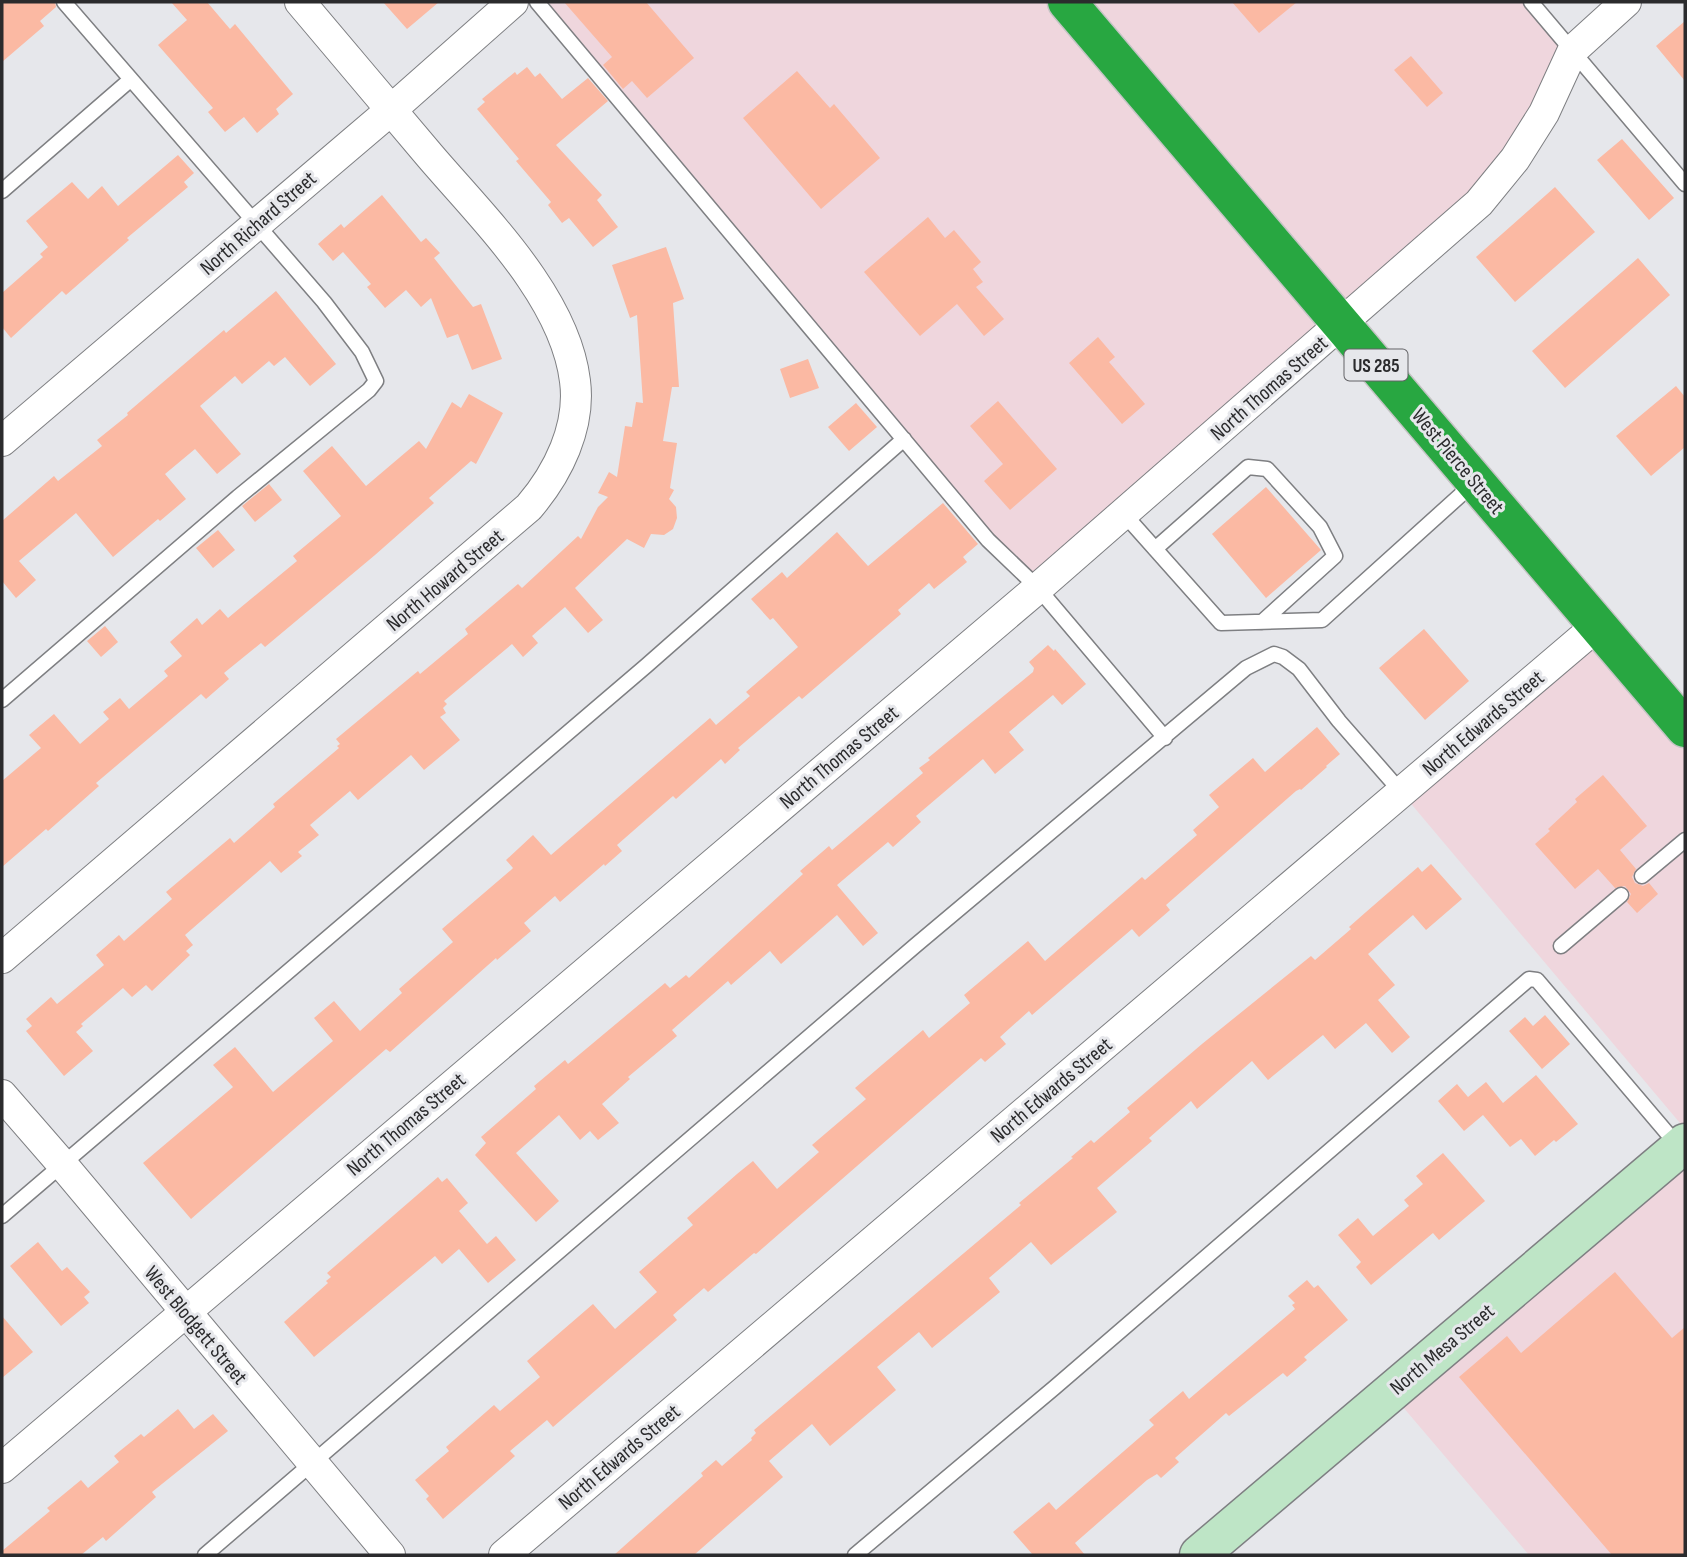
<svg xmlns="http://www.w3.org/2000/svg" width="1687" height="1557" font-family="'Sofia Sans Condensed',sans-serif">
	<rect width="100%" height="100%" fill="#e6e7eb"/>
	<path fill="#efd6dd" d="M 537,2 L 1531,2 L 1573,50 L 1515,159 L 1038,588 L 988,540 Z
		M 1598,625 L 1685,728 L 1685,1129 L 1402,793 Z
		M 1685,1143 L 1685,1555 L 1529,1555 L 1391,1393 Z"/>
	<path fill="#fbb9a3" d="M 2,2 L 55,2 L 56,7 L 40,21 L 44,26 L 2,62 Z
		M 171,2 L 207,2 L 230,29 L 235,24 L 293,94 L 276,109 L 279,114 L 257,133 L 244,117 L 225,132 L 208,112 L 213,108 L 158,45 L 187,20 Z
		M 383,2 L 439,2 L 407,29 Z
		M 564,2 L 646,2 L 694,58 L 647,98 L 632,81 L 623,89 L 603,65 L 612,57 Z
		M 1232,2 L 1297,2 L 1259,33 Z
		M 1685,21 L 1685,81 L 1656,46 Z
		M 1411,56 L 1443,93 L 1427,107 L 1394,70 Z
		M 527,67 L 535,77 L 540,73 L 562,99 L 588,78 L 608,101 L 556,145 L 602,195 L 597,200 L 618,227 L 593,247 L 569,218 L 562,223 L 548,205 L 551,202 L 516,161 L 519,159 L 477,109 L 485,102 L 482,99 L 515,72 L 517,75 Z
		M 797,71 L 830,108 L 834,104 L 880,158 L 821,209 L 743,118 Z
		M 1622,139 L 1674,198 L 1649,220 L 1597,160 Z
		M 178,155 L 194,173 L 184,182 L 188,187 L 127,238 L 129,240 L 66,295 L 62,291 L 11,338 L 2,327 L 2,293 L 43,257 L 40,254 L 48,247 L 26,221 L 72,182 L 88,199 L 102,186 L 118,206 Z
		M 1555,187 L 1595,232 L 1515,302 L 1476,257 Z
		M 382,195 L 421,242 L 426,238 L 440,253 L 434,258 L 473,307 L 481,304 L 502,359 L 472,370 L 458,334 L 447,338 L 431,298 L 421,307 L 406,290 L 385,308 L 367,287 L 371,284 L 343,252 L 333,261 L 318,244 L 341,224 L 344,228 Z
		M 928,217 L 945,238 L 954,230 L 981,262 L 973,269 L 983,282 L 976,287 L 1004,319 L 984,336 L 957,304 L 920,336 L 864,272 Z
		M 666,247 L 684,299 L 673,303 L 679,387 L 672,387 L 663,441 L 677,443 L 670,488 L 674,490 L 669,499 L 676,507 L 677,518 L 673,529 L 664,535 L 651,534 L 644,548 L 627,539 L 575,588 L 603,620 L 588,633 L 565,607 L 532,636 L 538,643 L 523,657 L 512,644 L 444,701 L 447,704 L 443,708 L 446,713 L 440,717 L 460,740 L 424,770 L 411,755 L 358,800 L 350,791 L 310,825 L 319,835 L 298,852 L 302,856 L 281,873 L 270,861 L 185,935 L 193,945 L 186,951 L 190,955 L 152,991 L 146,985 L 132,997 L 123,988 L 81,1024 L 83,1026 L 76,1032 L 93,1051 L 64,1076 L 26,1031 L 32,1026 L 26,1019 L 51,997 L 57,1004 L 104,965 L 96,955 L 119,935 L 124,941 L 172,899 L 166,892 L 230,838 L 234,843 L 275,807 L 273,804 L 339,748 L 337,746 L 340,744 L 336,739 L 418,671 L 420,674 L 468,634 L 465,629 L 518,584 L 522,588 L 578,536 L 581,539 L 598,507 L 608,497 L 598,493 L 609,472 L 617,477 L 625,426 L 632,427 L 636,402 L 643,403 L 637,315 L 630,318 L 612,265 Z
		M 1638,258 L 1670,295 L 1565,388 L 1532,351 Z
		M 276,291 L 336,364 L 310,386 L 285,357 L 274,366 L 269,361 L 242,384 L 235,376 L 200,406 L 241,454 L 217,474 L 195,449 L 165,474 L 186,499 L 160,521 L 158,519 L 113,557 L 76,513 L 19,561 L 36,580 L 16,598 L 2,581 L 2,521 L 54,476 L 58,481 L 102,446 L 97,440 L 128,415 L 127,413 L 224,330 L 226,333 Z
		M 1098,337 L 1115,357 L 1109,362 L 1145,404 L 1122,424 L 1069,363 Z
		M 808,359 L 819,388 L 790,398 L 780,369 Z
		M 1676,386 L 1685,397 L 1685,447 L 1651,476 L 1616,436 Z
		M 469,394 L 503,413 L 476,464 L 471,461 L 429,498 L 434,503 L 375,555 L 265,647 L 261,643 L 224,673 L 229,679 L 206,699 L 201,694 L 96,783 L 99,786 L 48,831 L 46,829 L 2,867 L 2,781 L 41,748 L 29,735 L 54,714 L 80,744 L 109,719 L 103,712 L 120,698 L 129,709 L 168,676 L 164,671 L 182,656 L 170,642 L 197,618 L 202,625 L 220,609 L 228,618 L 297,561 L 293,556 L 341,516 L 303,471 L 332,446 L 366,486 L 419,441 L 426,449 L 452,402 L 461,408 Z
		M 998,401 L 1057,469 L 1010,510 L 984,481 L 1003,464 L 970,426 Z
		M 856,403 L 877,427 L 849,451 L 828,427 Z
		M 269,484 L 282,500 L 255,522 L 242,506 Z
		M 1266,487 L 1321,550 L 1266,598 L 1212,534 Z
		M 943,503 L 978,544 L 963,557 L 967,562 L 934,589 L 929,583 L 898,610 L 901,614 L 802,699 L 799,696 L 738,748 L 740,750 L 725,764 L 721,759 L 676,799 L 673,796 L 617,845 L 622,851 L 605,866 L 604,864 L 560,902 L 555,896 L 524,923 L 531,931 L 497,960 L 496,958 L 390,1052 L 386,1049 L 191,1219 L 143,1163 L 233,1087 L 213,1065 L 235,1047 L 273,1092 L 333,1041 L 314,1018 L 334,1001 L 360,1031 L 402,993 L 399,989 L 453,942 L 442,929 L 511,870 L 513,868 L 506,860 L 533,835 L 551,855 L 710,718 L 716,725 L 750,696 L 746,692 L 798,647 L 773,618 L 770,620 L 751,599 L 782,572 L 787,578 L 837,532 L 868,566 Z
		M 218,530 L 235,550 L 213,568 L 196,548 Z
		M 105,626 L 118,642 L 101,657 L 87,641 Z
		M 1424,629 L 1469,681 L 1425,720 L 1379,668 Z
		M 1048,645 L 1054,651 L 1055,649 L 1086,684 L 1062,705 L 1053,695 L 1009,732 L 1024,750 L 995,774 L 983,759 L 916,816 L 921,822 L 893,847 L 888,842 L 837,885 L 878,933 L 863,946 L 837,915 L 781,964 L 770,951 L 731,985 L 728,981 L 672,1030 L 677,1036 L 628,1077 L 630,1079 L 602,1104 L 619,1123 L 598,1140 L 590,1131 L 580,1140 L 559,1115 L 516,1153 L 559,1201 L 536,1222 L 475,1155 L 486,1143 L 481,1137 L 536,1089 L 534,1086 L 565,1060 L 568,1064 L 665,983 L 670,988 L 686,975 L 689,978 L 803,874 L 800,871 L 829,846 L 832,850 L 923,773 L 919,768 L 930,760 L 928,758 L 1033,672 L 1034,668 L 1029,662 Z
		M 1317,727 L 1340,754 L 1326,766 L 1327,767 L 1301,790 L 1300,789 L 1296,791 L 1166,905 L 1170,910 L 1139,937 L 1132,929 L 1032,1015 L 1029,1011 L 1000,1037 L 1006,1044 L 985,1062 L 981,1058 L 756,1254 L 754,1253 L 708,1292 L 704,1288 L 673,1315 L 677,1320 L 553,1427 L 547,1420 L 510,1451 L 515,1456 L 443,1519 L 426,1499 L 429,1496 L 415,1480 L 449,1451 L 446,1447 L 494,1405 L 500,1411 L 540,1377 L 527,1361 L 593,1304 L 615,1329 L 657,1292 L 639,1272 L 693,1225 L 687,1218 L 737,1174 L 753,1161 L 777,1189 L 819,1152 L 812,1145 L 866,1099 L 855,1088 L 923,1030 L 929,1038 L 970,1003 L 964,995 L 1028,941 L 1045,961 L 1142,877 L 1145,880 L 1197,835 L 1193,830 L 1219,807 L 1209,795 L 1253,758 L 1265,772 Z
		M 1603,775 L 1647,826 L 1620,850 L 1636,869 L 1632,877 L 1635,883 L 1643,886 L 1649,883 L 1658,894 L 1637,913 L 1627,902 L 1631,894 L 1625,886 L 1615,888 L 1598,869 L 1575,889 L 1535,844 L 1550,831 L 1548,829 L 1577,802 L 1575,799 Z
		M 1431,864 L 1462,899 L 1426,930 L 1413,915 L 1368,954 L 1395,985 L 1378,1000 L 1410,1037 L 1392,1053 L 1366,1023 L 1335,1049 L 1323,1035 L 1268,1080 L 1252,1061 L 1197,1109 L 1191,1101 L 1149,1138 L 1152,1141 L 1097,1188 L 1117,1212 L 1051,1265 L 1031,1242 L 989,1278 L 1000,1292 L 932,1348 L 919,1332 L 877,1367 L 896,1390 L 830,1446 L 812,1424 L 769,1461 L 783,1477 L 694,1555 L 614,1555 L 703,1476 L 701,1473 L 716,1460 L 722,1466 L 752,1440 L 751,1438 L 756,1433 L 754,1430 L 1021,1205 L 1019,1203 L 1073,1158 L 1071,1157 L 1091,1140 L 1094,1143 L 1130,1112 L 1127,1108 L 1202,1044 L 1311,956 L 1315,960 L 1351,929 L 1349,927 L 1366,912 L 1418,867 L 1422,872 Z
		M 1545,1015 L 1570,1044 L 1542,1069 L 1509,1031 L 1525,1017 L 1533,1026 Z
		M 1536,1075 L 1578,1124 L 1556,1142 L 1554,1140 L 1535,1156 L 1521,1139 L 1510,1147 L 1483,1115 L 1464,1131 L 1438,1101 L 1457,1084 L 1468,1097 L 1486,1082 L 1503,1103 Z
		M 1443,1153 L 1485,1201 L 1439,1240 L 1433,1233 L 1371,1285 L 1356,1267 L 1361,1262 L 1338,1235 L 1358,1218 L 1373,1236 L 1409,1206 L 1404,1200 L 1423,1184 L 1416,1176 Z
		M 438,1177 L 442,1182 L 447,1178 L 468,1203 L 459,1211 L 487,1244 L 496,1236 L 516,1260 L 488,1283 L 459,1249 L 442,1264 L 435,1256 L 314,1357 L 284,1322 L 328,1283 L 326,1281 L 331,1277 L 327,1273 Z
		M 38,1242 L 62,1271 L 67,1267 L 90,1292 L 84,1297 L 89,1303 L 61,1326 L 10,1266 Z
		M 1615,1272 L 1672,1338 L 1685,1327 L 1685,1555 L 1612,1555 L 1459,1377 L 1507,1336 L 1521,1353 Z
		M 1307,1280 L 1314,1288 L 1318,1285 L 1348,1320 L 1304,1357 L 1307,1360 L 1287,1377 L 1283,1373 L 1229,1416 L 1226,1413 L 1175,1458 L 1179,1462 L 1161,1478 L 1157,1474 L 1147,1480 L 1075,1543 L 1085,1555 L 1033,1555 L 1013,1532 L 1049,1502 L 1056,1510 L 1154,1425 L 1149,1420 L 1183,1391 L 1189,1399 L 1295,1309 L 1292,1305 L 1295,1303 L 1288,1296 Z
		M 2,1316 L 33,1352 L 2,1378 Z
		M 178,1409 L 194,1429 L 213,1414 L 228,1431 L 152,1492 L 156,1497 L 106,1541 L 103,1537 L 81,1555 L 2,1555 L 2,1551 L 50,1511 L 47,1508 L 81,1480 L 88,1488 L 119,1462 L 114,1456 L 121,1450 L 141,1434 L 144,1437 Z"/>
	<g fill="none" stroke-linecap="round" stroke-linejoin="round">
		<defs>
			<path id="lane" d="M 537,2 L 988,540 L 1038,588 L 1165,738
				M 1531,2 L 1685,184
				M 2,191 L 130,80
				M 1124,514 L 1221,623 L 1322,620 L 1475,482
				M 1155,549 L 1248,467 L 1267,469 L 1320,527 L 1335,556 L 1262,622
				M 2,700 L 238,497 L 369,390 L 376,381 L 362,352 L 324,302 L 64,2
				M 1642,876 L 1685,840
				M 1561,946 L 1621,895
				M 2,1216 L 646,666 L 904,439
				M 205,1555 L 916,945 L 1246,668 L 1274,654 L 1283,657 L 1299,669 L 1339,721 L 1402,793
				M 855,1555 L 1054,1388 L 1529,979 L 1537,980 L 1679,1147"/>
			<path id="street" d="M 2,441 L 391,110 L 513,2
				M 2,958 L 529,507 C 558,473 581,427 575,381 C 565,297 483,218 430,156 C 387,105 343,53 300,2
				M 2,1095 L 62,1164 L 390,1555
				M 2,1468 L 1038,588 L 1479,203 L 1515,159 L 1544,113 L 1573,50 L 1626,2
				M 504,1555 L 1598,625"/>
			<path id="secondary" d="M 1199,1555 L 1685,1143"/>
			<path id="highway" d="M 1067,2 L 1685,728"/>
		</defs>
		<use href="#lane" stroke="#7e7f82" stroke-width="17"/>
		<use href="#street" stroke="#7e7f82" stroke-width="32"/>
		<use href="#secondary" stroke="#7e7f82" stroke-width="41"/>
		<use href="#highway" stroke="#c4c4c4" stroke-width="41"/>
		<use href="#lane" stroke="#fff" stroke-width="14"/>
		<use href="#street" stroke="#fff" stroke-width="30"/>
		<use href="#secondary" stroke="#bee5c6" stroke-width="38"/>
		<use href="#highway" stroke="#28a741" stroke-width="38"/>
	</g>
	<g text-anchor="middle" stroke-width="6" stroke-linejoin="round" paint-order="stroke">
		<rect fill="#e6e7eb" stroke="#636366" stroke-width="2" x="1344.5" y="349.5" width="63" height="31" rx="5"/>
		<g font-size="19" font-weight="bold" fill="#2b2b2d">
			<text x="1376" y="372">US 285</text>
		</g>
		<g font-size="21" fill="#2b2b2d" stroke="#e6e7eb">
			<text transform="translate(258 223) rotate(-41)" y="7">North Richard Street</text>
			<text transform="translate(1269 388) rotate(-41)" y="7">North Thomas Street</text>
			<text transform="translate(1458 461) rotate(50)" y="7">West Pierce Street</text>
			<text transform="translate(445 580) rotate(-40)" y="7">North Howard Street</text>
			<text transform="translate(1483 723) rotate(-40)" y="7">North Edwards Street</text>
			<text transform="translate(839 757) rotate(-40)" y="7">North Thomas Street</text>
			<text transform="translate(1051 1090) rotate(-40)" y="7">North Edwards Street</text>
			<text transform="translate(406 1124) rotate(-40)" y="7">North Thomas Street</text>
			<text transform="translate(196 1325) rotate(50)" y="7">West Blodgett Street</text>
			<text transform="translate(1442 1349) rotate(-40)" y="7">North Mesa Street</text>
			<text transform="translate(619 1457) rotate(-40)" y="7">North Edwards Street</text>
		</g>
	</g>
	<rect width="1687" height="1557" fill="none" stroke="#2b2b2d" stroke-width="7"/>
</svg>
